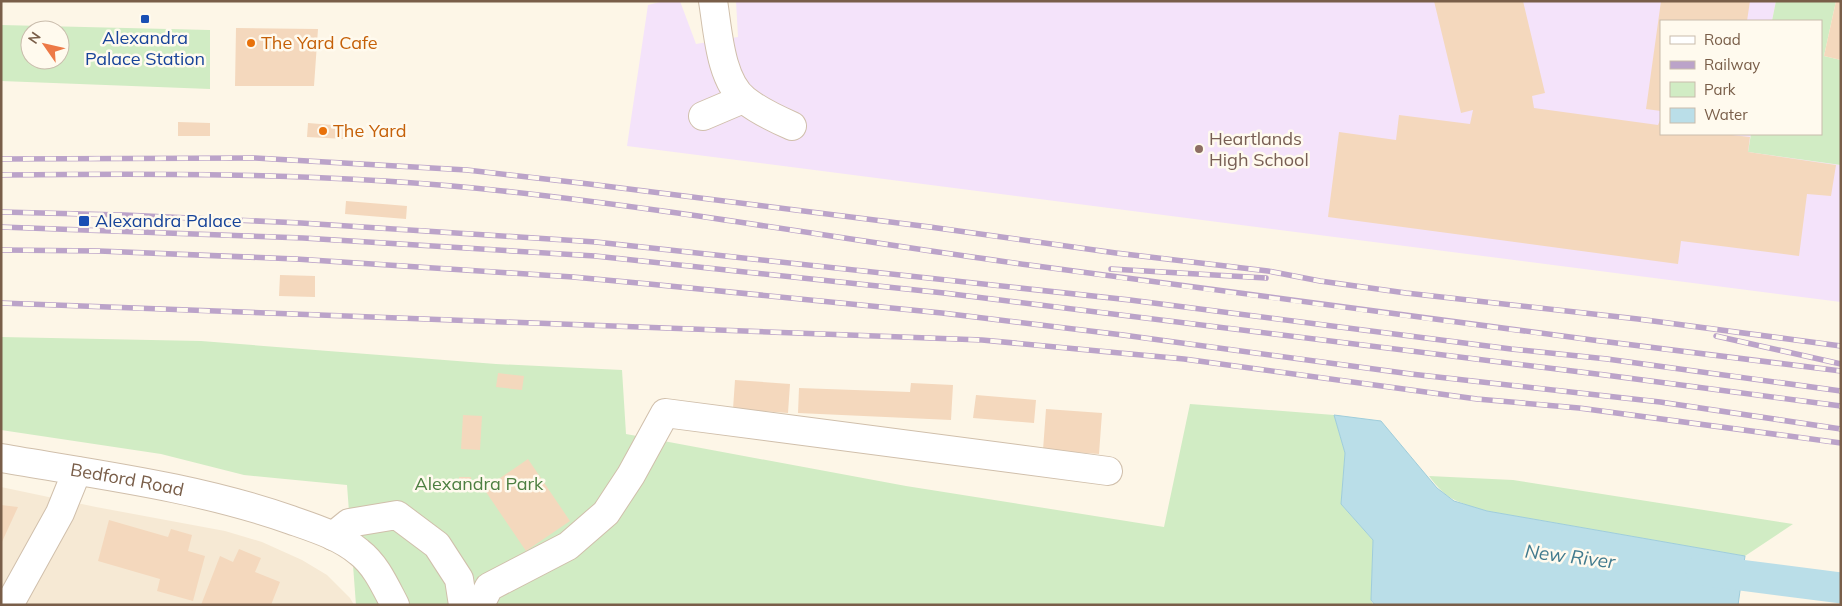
<svg xmlns="http://www.w3.org/2000/svg" width="1842" height="606" font-family="Mulish,sans-serif">
	<rect width="100%" height="100%" fill="#fdf6e7"/>
	<path fill="#f6e9d4" d="M 1,487 L 96,507 L 225,531 L 262,542 L 302,560 L 327,575 L 350,598 L 354,605 L 1,605 Z"/>
	<path fill="#f4e3fa" d="M 664,1 L 680,1 L 696,44 L 738,37 L 736,1 L 1776,1 L 1772,21 L 1661,21 L 1661,134 L 1751,134 L 1748,152 L 1841,165 L 1841,302 L 627,146 L 648,5 Z"/>
	<path fill="#d1ecc4" fill-rule="evenodd" d="M 1776,1 L 1836,1 L 1824,56 L 1841,60 L 1841,165 L 1748,152 L 1751,134 L 1821,134 L 1821,21 L 1772,21 Z
		M 1,25 L 210,30 L 210,89 L 1,81 ZM 30,30 L 60,30 L 60,60 L 30,60 Z
		M 1,337 L 201,341 L 496,364 L 622,370 L 626,434 L 906,486 L 1164,527 L 1190,404 L 1334,415 L 1345,453 L 1341,504 L 1373,540 L 1371,600 L 1373,605 L 356,605 L 347,485 L 244,475 L 161,454 L 1,430 Z
		M 1429,476 L 1513,480 L 1793,524 L 1745,556 L 1487,511 C 1458,502 1447,501 1429,476 Z"/>
	<path fill="#badee8" stroke="#9fcddb" d="M 1334,415 L 1381,421 L 1437,488 L 1454,501 L 1487,511 L 1745,556 L 1738,605 L 1375,605 L 1371,600 L 1373,540 L 1341,504 L 1345,453 Z"/>
	<g fill="none" stroke-linecap="round" stroke-linejoin="round">
		<path stroke="#badee8" stroke-width="31" d="M 1701,570 L 1841,588"/>
	</g>
	<path fill="#f4d8bd" d="M 1434,1 L 1523,1 L 1545,93 L 1532,96 L 1534,108 L 1658,125 L 1661,118 L 1661,134 L 1723,134 L 1750,137 L 1748,152 L 1836,165 L 1831,196 L 1807,194 L 1799,256 L 1681,241 L 1678,264 L 1328,217 L 1339,132 L 1396,140 L 1399,115 L 1470,124 L 1473,110 L 1461,113 Z
		M 1661,1 L 1750,1 L 1747,21 L 1661,21 L 1661,111 L 1646,109 Z
		M 1836,1 L 1841,1 L 1841,60 L 1824,56 Z
		M 236,28 L 318,29 L 314,86 L 235,86 Z
		M 178,122 L 210,123 L 210,136 L 178,136 Z
		M 308,123 L 345,126 L 345,139 L 307,137 Z
		M 346,201 L 407,206 L 406,219 L 345,214 Z
		M 280,275 L 315,276 L 315,297 L 279,296 Z
		M 498,373 L 524,376 L 522,390 L 496,387 Z
		M 735,380 L 790,384 L 788,413 L 733,409 Z
		M 911,383 L 953,385 L 951,420 L 798,413 L 799,388 L 910,392 Z
		M 976,395 L 1036,400 L 1034,423 L 973,418 Z
		M 1046,409 L 1102,413 L 1099,454 L 1043,450 Z
		M 463,415 L 482,416 L 480,450 L 461,449 Z
		M 528,459 L 570,521 L 526,551 L 484,489 Z
		M 459,477 L 471,477 L 470,488 L 459,487 Z
		M 1,505 L 18,507 L 1,544 Z
		M 109,520 L 168,537 L 171,529 L 192,535 L 188,551 L 205,556 L 193,601 L 157,591 L 160,579 L 98,561 Z
		M 239,549 L 261,558 L 255,572 L 280,582 L 271,605 L 201,605 L 220,556 L 233,562 Z"/>
	<g fill="none" stroke-linecap="round" stroke-linejoin="round">
		<defs>
			<g id="minor">
				<path d="M 713,1 C 718,31 720,80 745,100 C 759,111 776,119 792,126"/>
				<path d="M 703,116 L 743,99"/>
				<path id="s1" d="M 1,458 C 99,475 197,487 291,520 C 314,528 340,536 359,552 C 376,565 385,586 395,605"/>
				<path d="M 333,536 L 349,523 L 397,515 L 437,545 L 459,579 L 463,605"/>
				<path d="M 9,605 L 60,513 L 77,471"/>
				<path d="M 480,605 L 489,587 L 568,546 L 606,513 L 631,475 L 665,413 L 1108,471"/>
			</g>
		</defs>
		<use href="#minor" stroke="#d0bfab" stroke-width="30"/>
		<use href="#minor" stroke="#fff" stroke-width="28"/>
		<defs>
			<path id="rail" d="M 1,159 L 255,158 L 467,170 L 589,184 L 930,227 L 1116,253 L 1268,271 L 1320,281 L 1406,293 L 1638,319 L 1841,346
				M 1,175 C 168,173 337,173 503,191 C 679,210 853,241 1029,265 C 1299,302 1570,338 1841,371
				M 1,212 L 124,215 L 301,223 L 596,242 L 1130,300 L 1511,349 L 1607,359 L 1841,391
				M 1,227 L 303,238 L 595,256 L 944,293 L 1605,375 L 1841,406
				M 1,250 L 99,251 L 296,259 L 573,277 L 649,284 L 942,313 L 1123,335 L 1411,374 L 1660,402 L 1841,429
				M 1111,269 L 1266,278
				M 1,303 L 982,340 L 1184,359 L 1477,399 L 1579,408 L 1841,443
				M 1716,336 L 1841,364"/>
		</defs>
		<use href="#rail" stroke="#bba3c9" stroke-width="5.5"/>
		<use href="#rail" stroke="#fffaee" stroke-width="4" stroke-dasharray="11" stroke-linecap="butt"/>
	</g>
	<g fill="#1a4fb4" stroke="#fffaee" stroke-width="2">
		<rect x="140" y="14" width="10" height="10" rx="2.5"/>
		<rect x="78" y="215" width="12" height="12" rx="2.5"/>
	</g>
	<g fill="#e8710a" stroke="#fffaee" stroke-width="2">
		<circle cx="251" cy="43" r="5"/>
		<circle cx="323" cy="131" r="5"/>
	</g>
	<circle fill="#8d6e63" stroke="#fffaee" stroke-width="2" cx="1199" cy="149" r="5"/>
	<g text-anchor="middle" stroke-width="5" stroke-linejoin="round" paint-order="stroke">
		<g font-size="18" fill="#164399" stroke="#fffaee">
			<text x="145" y="44">Alexandra<tspan x="145" dy="21">Palace Station</tspan></text>
			<text x="95" y="227" text-anchor="start">Alexandra Palace</text>
		</g>
		<g font-size="18" fill="#c56008" stroke="#fffaee" text-anchor="start">
			<text x="261" y="49">The Yard Cafe</text>
			<text x="333" y="137">The Yard</text>
		</g>
		<g font-size="18" fill="#785e54" stroke="#fffaee" text-anchor="start">
			<text x="1209" y="145">Heartlands<tspan x="1209" dy="21">High School</tspan></text>
		</g>
		<g font-size="18" fill="#795e49" stroke="#fffaee">
			<text dy="6" stroke="none"><textPath href="#s1" startOffset="128">Bedford Road</textPath></text>
		</g>
		<g font-size="18" fill="#4d7f41" stroke="#fffaee">
			<text x="479" y="490">Alexandra Park</text>
		</g>
		<g font-size="19" font-style="italic" fill="#417a8d" stroke="#fffaee">
			<text transform="translate(1570 556) rotate(7)" y="7">New River</text>
		</g>
	</g>
	<rect width="1842" height="606" fill="none" stroke="#795e49" stroke-width="5"/>
	<rect x="1660" y="20" width="162" height="115" fill="#fffaee" stroke="#c9bcac"/>
	<rect x="1670" y="36" width="25" height="8" fill="#ffffff" stroke="#c9bcac"/>
	<text x="1704" y="45" font-size="15" fill="#795e49">Road</text>
	<rect x="1670" y="61" width="25" height="8" fill="#bba3c9" stroke="#c9bcac"/>
	<text x="1704" y="70" font-size="15" fill="#795e49">Railway</text>
	<rect x="1670" y="82" width="25" height="15" fill="#d1ecc4" stroke="#c9bcac"/>
	<text x="1704" y="95" font-size="15" fill="#795e49">Park</text>
	<rect x="1670" y="108" width="25" height="15" fill="#badee8" stroke="#c9bcac"/>
	<text x="1704" y="120" font-size="15" fill="#795e49">Water</text>
	<g transform="translate(45 45) rotate(304)"><circle r="24" fill="#fffaee" stroke="#c9bcac"/>
	<path d="M0-4L9 19L0 12L-9 19Z" fill="#ed7946"/>
	<text y="-8" font-size="14" font-weight="bold" text-anchor="middle" fill="#795e49">N</text>
	</g>
</svg>
